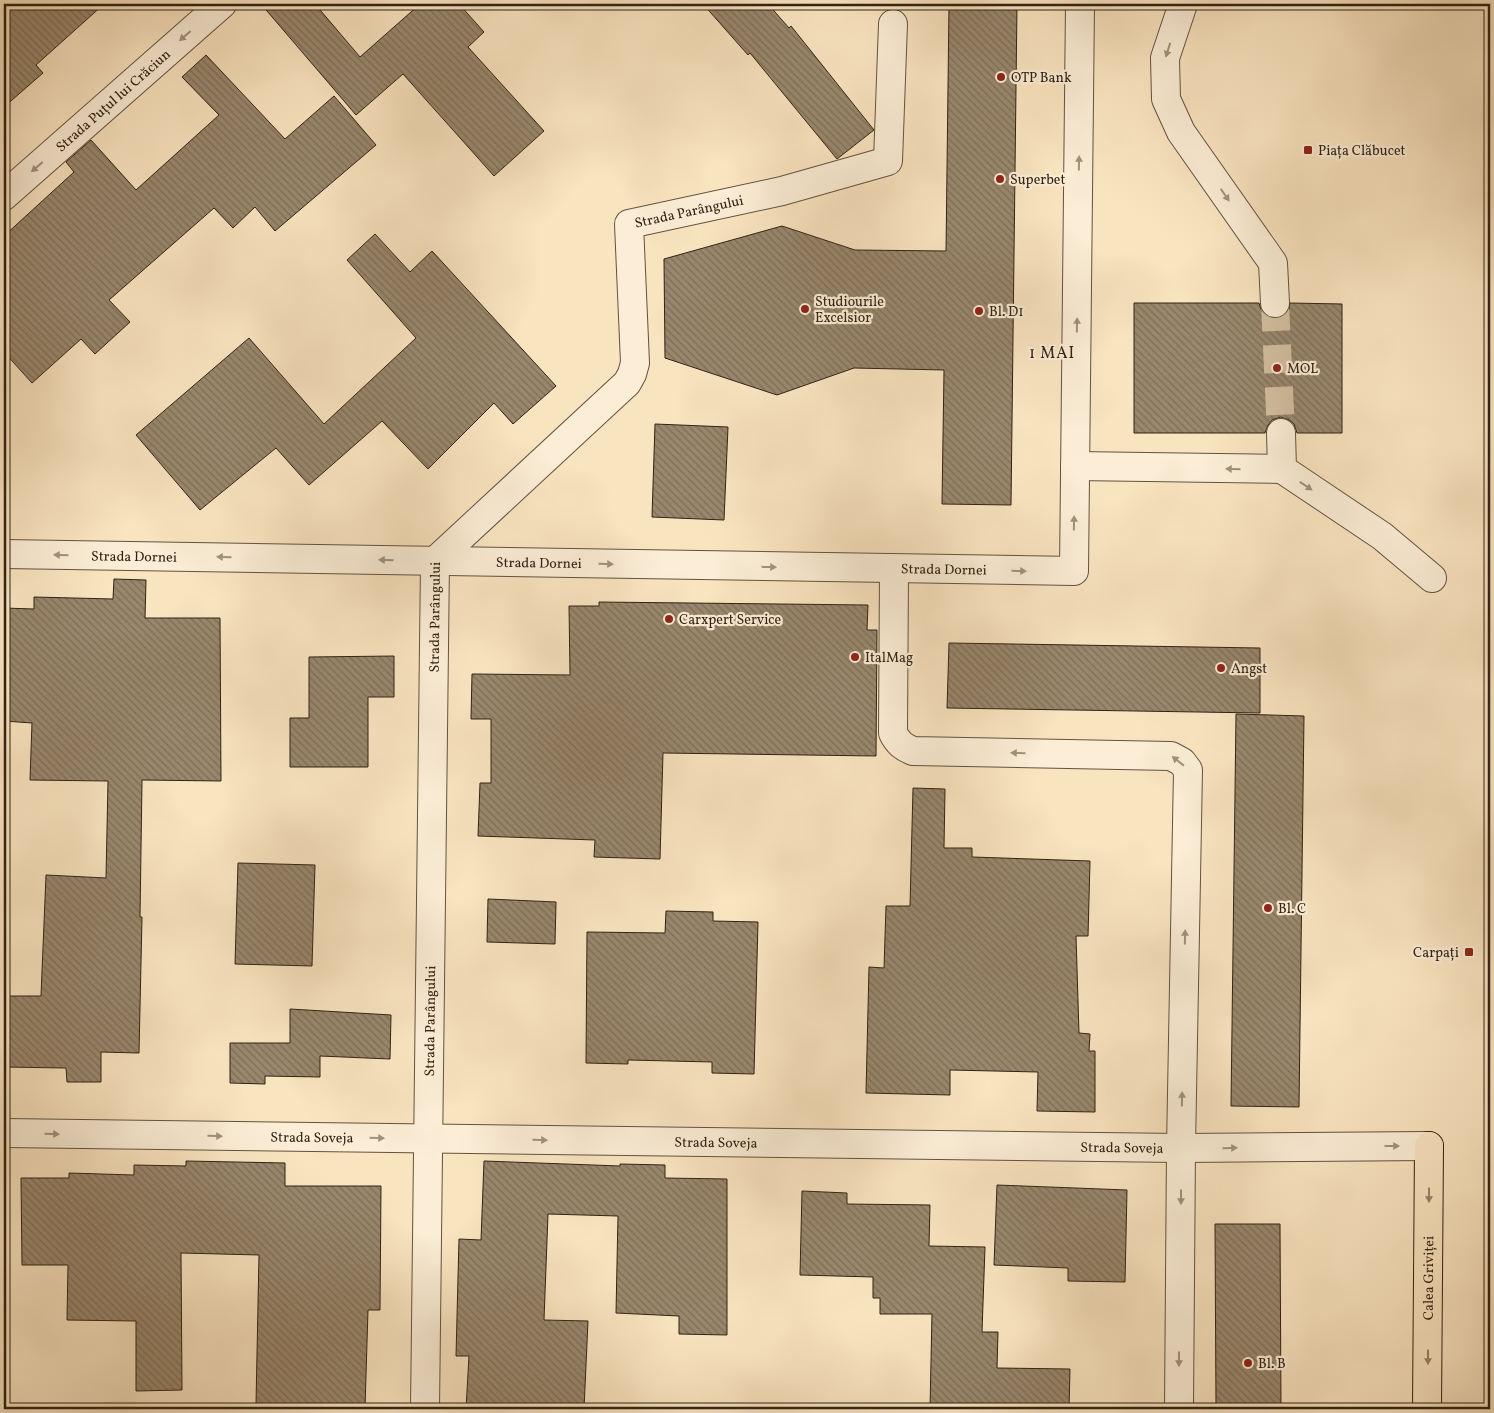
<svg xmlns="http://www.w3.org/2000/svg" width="1494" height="1413" font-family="Vollkorn,serif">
	<defs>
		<pattern id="building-back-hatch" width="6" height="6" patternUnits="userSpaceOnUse" patternTransform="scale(1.25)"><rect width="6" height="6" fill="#99876d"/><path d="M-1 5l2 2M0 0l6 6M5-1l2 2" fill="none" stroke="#7d6e58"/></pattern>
	</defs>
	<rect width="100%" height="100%" fill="#f9e4c0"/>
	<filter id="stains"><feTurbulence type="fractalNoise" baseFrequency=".004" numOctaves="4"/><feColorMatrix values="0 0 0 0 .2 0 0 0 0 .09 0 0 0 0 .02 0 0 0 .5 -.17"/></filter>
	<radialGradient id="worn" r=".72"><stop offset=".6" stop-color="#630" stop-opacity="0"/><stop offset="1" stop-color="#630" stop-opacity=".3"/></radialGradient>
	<path fill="url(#building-back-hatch)" stroke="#312214" d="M 4,4 L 104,4 L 36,65 L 43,73 L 4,107 Z
		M 261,4 L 315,4 L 360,57 L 420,4 L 459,4 L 484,32 L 468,47 L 544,131 L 494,176 L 403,74 L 356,115 Z
		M 703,4 L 768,4 L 789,28 L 791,26 L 874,130 L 837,159 L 750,53 L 748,55 Z
		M 949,4 L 1017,4 L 1011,505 L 942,504 L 944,370 L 854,368 L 777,395 L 665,358 L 664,259 L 782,226 L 855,250 L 946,251 Z
		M 206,55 L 285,139 L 334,96 L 376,145 L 275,231 L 255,207 L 233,228 L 214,208 L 109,300 L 130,322 L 95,354 L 81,339 L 32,383 L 4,352 L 4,236 L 74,172 L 66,162 L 91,140 L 136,190 L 219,115 L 182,77 Z
		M 375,234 L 410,272 L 432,251 L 556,386 L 513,424 L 494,403 L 428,469 L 382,421 L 309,485 L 276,448 L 200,510 L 136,435 L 249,338 L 324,424 L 416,338 L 347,260 Z
		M 1134,303 L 1259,303 L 1262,312 L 1268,317 L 1275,319 L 1284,316 L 1289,310 L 1290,303 L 1342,304 L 1342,433 L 1297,433 L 1294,424 L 1289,420 L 1281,417 L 1272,420 L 1268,425 L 1265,433 L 1134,433 Z
		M 655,424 L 728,427 L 724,520 L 652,517 Z
		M 114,579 L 146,580 L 145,618 L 220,618 L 221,781 L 142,780 L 140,917 L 142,917 L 139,1053 L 101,1052 L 101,1082 L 67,1082 L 66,1068 L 4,1067 L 4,996 L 41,996 L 46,875 L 106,878 L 108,781 L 30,780 L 32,723 L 4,721 L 4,608 L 34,609 L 34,597 L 113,599 Z
		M 599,602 L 868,605 L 867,630 L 877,630 L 876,756 L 663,753 L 660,859 L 594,857 L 595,840 L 478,836 L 480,783 L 491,783 L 491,719 L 471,719 L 472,674 L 570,675 L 569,606 L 599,606 Z
		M 949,643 L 1260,648 L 1260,713 L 947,708 Z
		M 394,656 L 394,697 L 368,697 L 368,767 L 290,767 L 290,718 L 309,718 L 309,657 Z
		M 1236,714 L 1304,716 L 1299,1107 L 1231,1106 Z
		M 913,788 L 945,789 L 944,848 L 972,848 L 972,857 L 1090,861 L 1088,936 L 1076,936 L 1079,1033 L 1090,1034 L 1089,1051 L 1095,1051 L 1095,1112 L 1037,1111 L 1038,1072 L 950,1070 L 950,1095 L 866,1093 L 869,967 L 884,968 L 886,906 L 910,906 Z
		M 238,863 L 315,865 L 312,966 L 235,964 Z
		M 488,899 L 556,902 L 555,944 L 487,942 Z
		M 666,911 L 713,912 L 713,921 L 758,922 L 754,1074 L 712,1073 L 712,1062 L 628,1060 L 628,1064 L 586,1063 L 587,932 L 665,933 Z
		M 290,1009 L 391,1015 L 390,1059 L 320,1056 L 320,1077 L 265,1076 L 265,1084 L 230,1083 L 230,1043 L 290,1043 Z
		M 186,1161 L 285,1163 L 285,1186 L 381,1186 L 380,1310 L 368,1310 L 365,1408 L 256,1404 L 259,1255 L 181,1253 L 182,1390 L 136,1391 L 136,1321 L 67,1320 L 68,1265 L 22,1265 L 21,1178 L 69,1178 L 69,1173 L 134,1175 L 134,1165 L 186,1166 Z
		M 484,1161 L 620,1166 L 620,1164 L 665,1165 L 665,1178 L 727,1179 L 727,1335 L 679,1334 L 679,1316 L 616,1313 L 618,1216 L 548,1214 L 544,1320 L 588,1321 L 584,1409 L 466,1409 L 469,1356 L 456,1356 L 459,1239 L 481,1240 Z
		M 997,1185 L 1127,1190 L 1125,1282 L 1068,1281 L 1068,1268 L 994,1265 Z
		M 802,1191 L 847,1193 L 847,1204 L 930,1205 L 929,1246 L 985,1247 L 982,1332 L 998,1332 L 997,1368 L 1070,1369 L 1069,1409 L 930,1409 L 932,1314 L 880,1314 L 880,1298 L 873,1298 L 873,1277 L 800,1275 Z
		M 1215,1224 L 1280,1224 L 1281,1409 L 1216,1409 Z"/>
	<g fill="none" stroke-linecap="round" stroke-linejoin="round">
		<path stroke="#d1bd9e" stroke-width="28" stroke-dasharray="28 14" stroke-linecap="butt" d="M 1275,303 L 1281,433"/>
		<defs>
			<g id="minor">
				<path d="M 1183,4 L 1165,58 L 1166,99 L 1181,132 L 1273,263 L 1275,303"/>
				<path id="s1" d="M 4,196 L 222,4"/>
				<path d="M 1281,433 L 1282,469 L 1382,536 L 1432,578"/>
				<path d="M 1075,466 L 1282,469"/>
				<path id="s2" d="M 4,554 L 1074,571 L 1080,4"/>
				<path d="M 894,569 L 893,733 C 898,743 903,747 913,751 L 1171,756 L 1182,762 L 1188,770 L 1181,1148 L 1179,1409"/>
				<path id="s3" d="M 4,1133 L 1181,1148 L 1429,1146"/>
				<path id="s4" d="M 425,1409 L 435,561 L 627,383 L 632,374 L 635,363 L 629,224 L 782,191 L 888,161 L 893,24"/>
			</g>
			<g id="major">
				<path id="s5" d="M 1427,1409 L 1429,1146"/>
			</g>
		</defs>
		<use href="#minor" stroke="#63523f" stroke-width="30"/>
		<use href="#major" stroke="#312214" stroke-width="30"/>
		<use href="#minor" stroke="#fbedd6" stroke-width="28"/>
		<use href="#major" stroke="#f9e4c0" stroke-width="28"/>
	</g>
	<defs><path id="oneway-solid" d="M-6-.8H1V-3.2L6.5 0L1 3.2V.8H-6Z" transform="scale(1.25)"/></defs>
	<g fill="#a0927f">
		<use href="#oneway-solid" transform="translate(185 36) rotate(139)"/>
		<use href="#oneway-solid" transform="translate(1168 50) rotate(107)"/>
		<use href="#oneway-solid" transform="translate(1079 163) rotate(-89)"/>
		<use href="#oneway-solid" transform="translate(37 167) rotate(139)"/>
		<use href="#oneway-solid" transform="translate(1225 195) rotate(55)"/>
		<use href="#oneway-solid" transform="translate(1077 325) rotate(-89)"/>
		<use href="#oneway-solid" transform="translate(1233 469) rotate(-179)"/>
		<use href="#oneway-solid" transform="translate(1306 486) rotate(34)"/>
		<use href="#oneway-solid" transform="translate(1074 523) rotate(-89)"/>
		<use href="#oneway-solid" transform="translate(61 555) rotate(-179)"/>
		<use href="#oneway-solid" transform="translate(224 557) rotate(-179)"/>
		<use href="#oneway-solid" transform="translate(386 560) rotate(-179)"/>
		<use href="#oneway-solid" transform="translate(606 564) rotate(1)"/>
		<use href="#oneway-solid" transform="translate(769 567) rotate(1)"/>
		<use href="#oneway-solid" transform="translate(1019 571) rotate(1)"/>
		<use href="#oneway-solid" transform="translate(1018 753) rotate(-179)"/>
		<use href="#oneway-solid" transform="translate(1178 761) rotate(-142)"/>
		<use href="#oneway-solid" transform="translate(1185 937) rotate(-89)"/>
		<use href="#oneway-solid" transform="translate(1182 1099) rotate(-89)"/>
		<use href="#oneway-solid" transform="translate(52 1134) rotate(1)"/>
		<use href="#oneway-solid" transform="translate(215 1136) rotate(1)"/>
		<use href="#oneway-solid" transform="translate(377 1138) rotate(1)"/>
		<use href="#oneway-solid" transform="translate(540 1140) rotate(1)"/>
		<use href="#oneway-solid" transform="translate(1392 1146)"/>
		<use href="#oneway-solid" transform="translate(1230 1148) rotate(-1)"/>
		<use href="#oneway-solid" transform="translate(1181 1197) rotate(90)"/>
		<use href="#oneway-solid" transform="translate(1179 1359) rotate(90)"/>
	</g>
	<g fill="#95836a">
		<use href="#oneway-solid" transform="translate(1429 1195) rotate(90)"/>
		<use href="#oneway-solid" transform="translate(1428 1357) rotate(90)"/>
	</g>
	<g fill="#8f2418" stroke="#fbedd6" stroke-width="2">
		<circle cx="1001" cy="77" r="5"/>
		<rect x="1303" y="145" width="10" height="10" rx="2.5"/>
		<circle cx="1000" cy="179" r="5"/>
		<circle cx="805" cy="309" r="5"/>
		<circle cx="979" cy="311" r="5"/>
		<circle cx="1277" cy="368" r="5"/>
		<circle cx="669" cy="619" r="5"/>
		<circle cx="855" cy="657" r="5"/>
		<circle cx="1221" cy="668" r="5"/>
		<circle cx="1268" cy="908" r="5"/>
		<rect x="1464" y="947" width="10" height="10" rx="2.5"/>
		<circle cx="1248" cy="1363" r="5"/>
	</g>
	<g text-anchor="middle" stroke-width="4.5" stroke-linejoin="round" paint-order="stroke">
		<g font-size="14" fill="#312214" stroke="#fbedd6" text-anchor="start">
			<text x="1011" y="82">OTP Bank</text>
			<text x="1318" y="155">Piața Clăbucet</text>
			<text x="1010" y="184">Superbet</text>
			<text x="815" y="306">Studiourile<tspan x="815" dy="16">Excelsior</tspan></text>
			<text x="989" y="316">Bl. D1</text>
			<text x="1287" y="373">MOL</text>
			<text x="679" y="624">Carxpert Service</text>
			<text x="865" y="662">ItalMag</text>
			<text x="1231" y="673">Angst</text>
			<text x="1278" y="913">Bl. C</text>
			<text x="1459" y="957" text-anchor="end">Carpați</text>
			<text x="1258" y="1368">Bl. B</text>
		</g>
		<g font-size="14" fill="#312214" stroke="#fbedd6">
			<text dy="5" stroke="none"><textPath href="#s1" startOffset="145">Strada Puțul lui Crăciun</textPath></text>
			<text dy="5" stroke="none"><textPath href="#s4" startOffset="1332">Strada Parângului</textPath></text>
			<text dy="5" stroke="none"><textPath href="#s2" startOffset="130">Strada Dornei</textPath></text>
			<text dy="5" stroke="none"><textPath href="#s2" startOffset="535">Strada Dornei</textPath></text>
			<text dy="5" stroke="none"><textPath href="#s2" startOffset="940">Strada Dornei</textPath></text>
			<text dy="5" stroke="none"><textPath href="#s4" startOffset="792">Strada Parângului</textPath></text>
			<text dy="5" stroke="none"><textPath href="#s4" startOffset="388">Strada Parângului</textPath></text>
			<text dy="5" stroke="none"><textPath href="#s3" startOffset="308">Strada Soveja</textPath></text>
			<text dy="5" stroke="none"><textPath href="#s3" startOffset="712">Strada Soveja</textPath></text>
			<text dy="5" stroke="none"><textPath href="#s3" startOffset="1118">Strada Soveja</textPath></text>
			<text dy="5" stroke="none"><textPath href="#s5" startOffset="131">Calea Griviței</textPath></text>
		</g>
		<g font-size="16" letter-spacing="1" fill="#312214" stroke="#fbedd6">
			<text x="1052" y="358">1 MAI</text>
		</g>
	</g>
	<rect width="1494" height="1413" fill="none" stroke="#f9e4c0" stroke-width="20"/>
	<rect x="5" y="5" width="1484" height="1403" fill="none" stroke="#312214" stroke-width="2.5"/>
	<rect x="10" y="10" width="1474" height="1393" fill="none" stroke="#312214"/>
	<rect width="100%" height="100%" filter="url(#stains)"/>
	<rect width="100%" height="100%" fill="url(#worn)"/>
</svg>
